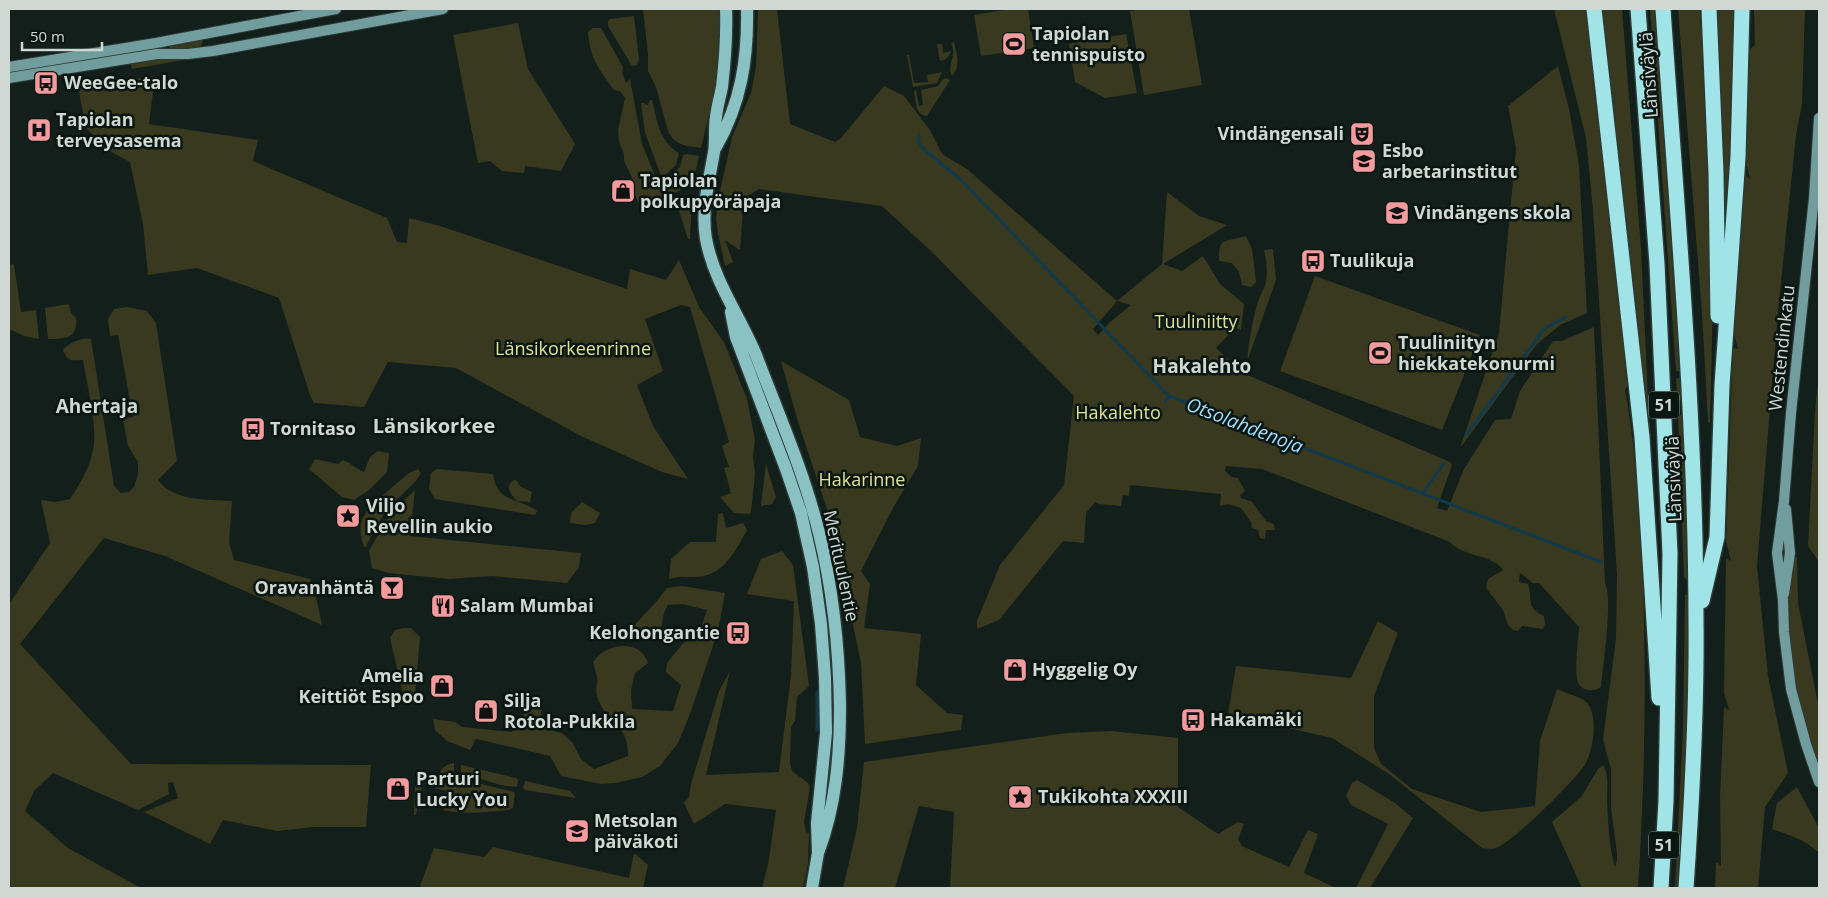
<svg xmlns="http://www.w3.org/2000/svg" width="1828" height="897" font-family="'Open Sans',sans-serif">
	<rect width="100%" height="100%" fill="#121f1a"/>
	<path fill="#39391f" fill-rule="evenodd" d="M 643,9 L 718,9 L 719,11 L 720,39 L 717,81 L 701,148 C 687,146 675,146 668,131 L 656,87 L 648,71 L 648,54 Z
		M 758,9 L 777,9 L 790,124 L 835,142 L 841,138 L 884,86 L 904,96 L 930,130 L 942,154 L 967,169 L 1117,301 L 1162,264 L 1167,192 L 1199,216 L 1227,225 L 1163,264 L 1182,271 L 1203,256 L 1220,284 L 1244,304 L 1241,330 L 1235,328 L 1216,348 L 1243,373 L 1450,462 L 1452,465 L 1437,508 L 1447,511 L 1464,469 L 1495,420 L 1511,419 L 1520,391 L 1553,341 L 1562,341 L 1594,327 L 1605,583 C 1613,598 1603,667 1601,687 C 1592,693 1579,691 1577,679 C 1575,666 1578,641 1579,627 L 1539,583 L 1533,583 L 1520,573 L 1519,582 L 1528,584 C 1533,600 1525,607 1544,616 L 1545,624 L 1543,629 L 1522,626 L 1518,631 L 1513,630 L 1508,625 L 1503,610 L 1486,588 L 1488,579 L 1503,570 C 1493,554 1462,557 1450,542 L 1262,469 L 1226,466 L 1225,471 L 1232,477 L 1238,478 L 1245,491 L 1240,495 L 1241,498 L 1252,502 L 1266,521 L 1274,524 L 1275,530 L 1266,530 L 1265,539 L 1260,538 L 1258,530 L 1252,528 L 1251,522 L 1241,508 L 1228,504 L 1220,506 L 1221,494 L 1130,485 L 1129,496 L 1123,495 L 1121,506 L 1099,504 L 1095,502 L 1086,513 L 1084,543 L 1063,541 L 999,620 L 977,629 L 977,621 L 1000,565 L 1064,485 L 1074,396 L 932,252 L 882,206 L 759,189 L 744,198 L 740,250 L 725,240 L 733,262 L 725,266 L 718,233 L 716,219 L 718,200 L 732,137 L 751,93 L 756,67 ZM 1117,301 L 1131,305 L 1110,322 L 1098,335 L 1093,329 Z
		M 1010,9 L 1028,9 L 1034,48 L 981,56 L 974,15 Z
		M 1144,9 L 1189,9 L 1202,85 L 1144,95 L 1130,11 Z
		M 1554,9 L 1587,9 L 1628,386 L 1625,389 C 1635,445 1639,502 1642,559 C 1647,669 1645,778 1638,888 L 1582,888 L 1552,822 L 1581,797 L 1598,769 L 1603,765 C 1609,774 1607,789 1607,800 C 1608,820 1609,848 1615,867 L 1617,861 L 1617,853 L 1611,808 L 1611,769 L 1603,740 L 1616,638 L 1617,574 L 1593,210 L 1586,138 Z
		M 1599,9 L 1622,9 L 1641,248 L 1653,505 Z
		M 1650,9 L 1655,9 L 1681,371 L 1676,371 Z
		M 1678,9 L 1700,9 L 1701,32 L 1704,53 L 1713,294 L 1710,424 L 1708,422 L 1702,313 Z
		M 1716,9 L 1737,9 L 1736,89 L 1725,262 Z
		M 1754,9 L 1805,9 L 1802,104 L 1796,135 L 1778,312 L 1757,566 L 1768,676 L 1788,773 L 1765,807 L 1758,888 L 1715,888 L 1716,862 L 1721,866 L 1720,797 L 1724,707 L 1729,710 L 1724,693 L 1726,558 L 1731,561 L 1726,542 L 1733,348 L 1738,349 L 1734,334 L 1744,174 L 1750,179 L 1745,160 L 1750,49 L 1755,45 Z
		M 634,16 L 639,59 L 637,65 L 632,66 L 608,26 L 608,21 L 610,19 Z
		M 518,23 L 528,69 L 575,144 L 561,171 L 525,166 L 524,173 L 502,171 L 490,161 L 478,163 L 453,35 Z
		M 593,28 L 601,28 L 623,67 L 622,73 L 626,83 L 630,79 L 642,144 L 663,195 L 663,200 L 643,212 L 634,193 L 633,180 L 624,161 L 624,154 L 619,142 L 618,130 L 625,98 L 620,91 L 614,90 C 599,69 590,59 588,32 Z
		M 1126,34 L 1137,93 L 1105,98 L 1075,82 L 1069,44 Z
		M 199,38 L 203,41 C 201,52 179,51 169,49 L 170,44 Z
		M 953,42 L 954,42 C 957,55 961,66 952,76 C 946,64 958,55 951,44 Z
		M 937,44 L 942,44 L 943,53 L 951,51 L 950,54 L 946,59 L 940,61 Z
		M 907,55 L 909,55 L 914,83 L 928,82 L 927,75 L 942,72 L 937,83 L 913,87 Z
		M 171,57 L 184,58 L 184,60 L 132,69 L 131,64 Z
		M 1558,66 L 1569,109 L 1579,165 L 1587,313 L 1560,325 L 1537,344 L 1460,448 L 1499,333 L 1516,148 L 1508,106 Z
		M 155,76 L 149,124 L 258,140 L 253,161 L 387,218 L 397,242 L 407,243 L 409,218 L 440,226 L 627,289 L 630,269 L 666,280 L 679,260 L 699,307 L 724,342 L 747,399 L 755,440 L 753,457 L 755,474 L 751,512 L 749,514 L 734,513 L 720,497 L 731,493 L 724,468 L 729,467 L 722,446 L 729,442 L 690,307 L 681,305 L 645,319 L 663,371 L 637,385 L 653,426 L 688,479 L 662,472 L 581,436 L 456,368 L 388,362 L 364,407 L 314,403 L 310,395 L 279,298 L 197,268 L 148,275 L 143,224 L 130,162 L 106,149 L 86,128 L 78,87 Z
		M 947,78 L 950,80 L 927,116 C 915,115 916,102 914,91 L 916,90 L 919,106 L 923,105 L 921,90 L 938,86 L 943,79 Z
		M 650,100 L 652,100 C 658,122 658,140 679,153 L 676,165 L 662,178 L 645,133 L 641,103 L 643,103 L 648,105 Z
		M 687,154 L 699,156 C 693,183 696,183 670,195 L 664,182 L 680,167 L 683,155 Z
		M 685,199 L 692,200 L 690,239 L 688,239 L 678,208 L 684,206 Z
		M 1246,236 L 1252,249 L 1256,282 L 1251,287 L 1242,285 L 1239,272 L 1232,263 L 1219,261 C 1218,237 1225,242 1246,236 Z
		M 1273,249 L 1276,280 L 1248,359 C 1246,355 1255,309 1258,302 C 1260,295 1265,288 1266,281 C 1268,270 1266,260 1264,250 Z
		M 14,264 L 21,312 L 36,310 L 39,339 L 24,336 L 9,329 L 9,265 Z
		M 1315,276 L 1480,335 L 1442,430 L 1280,371 Z
		M 69,304 L 71,313 L 76,318 C 78,339 65,339 48,339 L 45,308 Z
		M 127,307 L 147,311 L 156,323 L 177,461 L 158,480 C 174,502 207,499 232,501 L 229,542 L 234,560 L 310,579 L 315,592 L 322,625 L 165,556 L 104,538 L 20,644 L 131,764 L 371,765 L 366,827 L 313,827 L 277,831 L 223,820 L 210,844 L 144,812 L 178,798 L 173,782 L 168,783 L 169,794 L 138,810 L 53,773 L 34,791 L 25,811 L 68,848 L 141,888 L 9,888 L 9,604 L 50,543 L 41,500 L 56,502 L 70,499 C 80,484 90,467 93,450 C 98,428 87,384 83,360 C 72,360 68,363 63,350 C 69,343 82,337 91,339 L 114,486 L 121,493 L 129,492 L 134,487 L 138,474 L 138,462 L 128,446 L 123,419 L 133,417 L 118,335 L 110,336 L 108,319 L 114,309 Z
		M 781,361 L 849,400 L 860,437 L 897,446 L 921,438 L 918,466 L 893,508 L 861,571 L 870,584 L 864,628 L 921,634 L 916,685 L 947,713 L 963,715 L 961,730 L 865,744 L 861,663 L 844,582 L 838,542 L 798,422 Z
		M 1819,373 L 1819,562 L 1808,546 L 1815,411 Z
		M 1678,378 L 1681,378 L 1682,400 L 1679,401 L 1677,399 L 1676,379 Z
		M 1681,415 L 1683,416 L 1688,578 L 1687,580 L 1684,577 L 1678,416 Z
		M 378,451 L 389,453 L 387,472 L 369,490 L 354,500 L 342,497 L 309,469 L 315,459 L 338,464 L 343,460 C 351,463 356,469 364,472 L 370,457 Z
		M 766,464 L 776,497 L 772,504 L 761,506 Z
		M 418,469 L 421,473 L 416,481 L 387,509 L 374,530 L 366,547 L 364,547 C 361,539 359,529 362,520 C 365,508 399,482 409,473 Z
		M 437,469 L 493,474 C 494,479 495,485 498,489 C 507,502 526,502 537,511 L 535,515 L 435,499 L 429,489 L 431,473 Z
		M 514,480 L 516,480 L 521,487 L 532,492 L 530,502 L 517,501 C 511,494 504,487 514,480 Z
		M 415,490 L 410,536 L 581,553 L 579,567 L 567,583 L 492,576 L 449,579 L 388,573 L 372,568 L 369,551 L 385,522 L 394,510 Z
		M 582,502 L 600,513 L 595,523 L 585,525 L 570,523 L 571,513 Z
		M 723,513 L 726,528 L 743,523 L 747,530 C 738,547 725,572 704,576 C 691,579 684,574 669,579 L 671,559 L 690,542 L 716,542 L 718,514 Z
		M 782,551 L 793,565 L 809,686 L 797,697 L 795,721 L 791,727 L 790,763 L 792,771 L 808,783 L 810,788 L 804,822 L 806,832 L 809,833 L 808,864 L 803,888 L 762,888 L 768,865 L 776,810 L 725,804 L 694,824 L 684,803 L 689,797 L 691,784 L 719,691 L 730,671 L 706,775 L 779,772 L 791,675 L 794,601 L 747,594 L 761,559 Z
		M 1794,557 L 1797,557 L 1798,603 L 1819,709 L 1819,768 C 1800,716 1787,659 1788,603 C 1789,588 1793,573 1794,557 Z
		M 682,586 L 725,593 L 718,631 L 690,714 L 678,743 L 660,766 L 642,777 L 616,783 L 601,784 L 561,776 L 550,756 L 476,739 L 470,750 L 447,741 L 435,730 L 433,719 L 455,722 L 462,727 L 512,732 L 532,702 L 542,702 L 540,728 L 562,733 L 572,742 L 581,759 L 594,769 L 628,756 C 629,723 606,725 597,696 C 595,690 598,683 597,677 C 596,672 594,667 593,662 C 605,643 641,638 648,663 L 635,673 L 631,690 L 632,709 L 673,711 L 681,685 L 666,672 L 667,663 L 684,642 L 697,639 L 707,610 L 682,604 L 668,605 C 660,616 664,629 657,641 L 623,637 L 657,601 L 667,588 Z
		M 1685,595 L 1687,595 L 1688,598 L 1687,729 L 1679,888 L 1675,888 L 1683,730 Z
		M 1378,621 L 1398,633 L 1374,696 L 1374,748 L 1381,764 L 1412,789 L 1481,812 L 1535,806 L 1540,741 L 1557,689 C 1565,693 1578,696 1585,701 C 1600,713 1593,753 1584,766 C 1572,783 1512,844 1493,849 C 1490,849 1485,848 1482,848 L 1389,774 L 1332,738 L 1228,714 L 1236,666 L 1351,678 Z
		M 403,628 L 411,628 L 420,637 L 415,695 L 406,697 L 403,694 L 390,638 L 395,630 Z
		M 1111,731 L 1178,738 L 1178,807 L 1218,834 L 1238,822 L 1244,824 L 1238,839 L 1242,846 L 1289,867 L 1308,830 L 1318,834 L 1304,873 L 1336,888 L 950,888 L 954,812 L 919,806 L 895,888 L 843,888 L 857,828 L 864,762 L 1067,733 Z
		M 454,763 L 454,770 C 450,775 445,778 438,778 C 440,768 445,765 454,763 Z
		M 461,765 L 516,778 L 518,780 L 517,787 L 501,785 L 461,773 Z
		M 457,778 L 514,792 L 515,794 L 513,808 L 508,810 C 486,812 464,815 443,810 L 446,791 L 434,788 Z
		M 1357,780 L 1395,803 L 1413,818 L 1370,888 L 1356,888 L 1388,824 L 1351,805 L 1346,796 L 1352,783 Z
		M 421,781 L 423,782 L 416,815 L 414,815 L 415,786 Z
		M 525,781 L 570,791 L 576,798 L 525,790 L 523,788 Z
		M 1797,787 L 1819,828 L 1819,853 C 1806,840 1789,835 1772,829 L 1777,803 Z
		M 493,847 L 629,878 L 634,853 L 648,865 L 643,888 L 422,888 L 420,886 L 434,848 L 484,857 Z"/>
	<g fill="none" stroke-linecap="round" stroke-linejoin="round">
		<path stroke="#113a4c" stroke-width="3" d="M 919,136 L 918,140 L 921,147 L 961,180 L 1169,396 L 1601,562
			M 1165,402 L 1169,396
			M 1466,435 L 1544,329 L 1566,317
			M 1423,493 L 1444,463
			M 817,692 L 817,730"/>
		<defs>
			<path id="secondary" d="M 9,67 L 156,43 L 336,9
				M 9,78 L 157,54 L 188,54 L 213,51 L 443,9
				M 1819,118 L 1814,198 L 1791,413 L 1784,501 L 1777,553 L 1783,600 L 1784,632 L 1791,689 L 1806,744 L 1819,782
				M 1784,594 L 1790,553 L 1786,509"/>
			<path id="primary" d="M 726,9 C 727,35 725,61 722,87 C 720,97 717,107 716,117 C 714,129 716,141 714,152 C 709,182 701,209 706,239 C 714,282 740,316 756,355 C 778,413 804,472 819,533 C 833,590 839,647 840,706 C 840,756 836,806 818,853
				M 716,147 C 741,103 748,59 747,9
				M 731,312 L 736,337 L 786,469 L 801,513 L 813,567 L 821,624 L 825,678 L 826,733 L 817,823 L 818,853 L 812,888"/>
			<path id="highway" d="M 1594,9 L 1642,437 L 1659,698
				M 1638,9 L 1657,264 L 1670,554 L 1666,801 L 1661,888
				M 1663,9 C 1677,213 1696,418 1696,623 C 1697,711 1692,800 1686,888
				M 1709,9 L 1716,173 L 1718,316
				M 1702,601 L 1717,537 L 1722,385 L 1738,157 L 1742,9"/>
		</defs>
		<use href="#secondary" stroke="#2d3934" stroke-width="12"/>
		<use href="#primary" stroke="#2d3934" stroke-width="15"/>
		<use href="#highway" stroke="#2d3934" stroke-width="18"/>
		<use href="#secondary" stroke="#729d9f" stroke-width="10"/>
		<use href="#primary" stroke="#8ac2c4" stroke-width="12"/>
		<use href="#highway" stroke="#a0e4e7" stroke-width="15"/>
	</g>
	<defs>
		<symbol id="stadium-square" viewBox="-11 -11 22 22"><rect x="-9" y="-9" width="18" height="18" rx="4" fill="#f59b9e" stroke="#091611"/><path d="M0-5a6.5 5 0 1 0 0 10a6.5 5 0 1 0 0-10ZM-3.5-1.8h7v3.6h-7Z" fill="#111"/></symbol>
		<symbol id="bus-square" viewBox="-11 -11 22 22"><rect x="-9" y="-9" width="18" height="18" rx="4" fill="#f59b9e" stroke="#091611"/><path d="M-5-6H5V4H4V6H2V4H-2V6H-4V4H-5ZM-3.5-4V0h7V-4ZM-3.5 1.2v1.5H-2V1.2ZM2 1.2v1.5H3.5V1.2Z" fill="#111"/></symbol>
		<symbol id="hospital-square" viewBox="-11 -11 22 22"><rect x="-9" y="-9" width="18" height="18" rx="4" fill="#f59b9e" stroke="#091611"/><path d="M-5-5h3v3.5h4V-5h3V5h-3V1.5h-4V5h-3Z" fill="#111"/></symbol>
		<symbol id="theatre-square" viewBox="-11 -11 22 22"><rect x="-9" y="-9" width="18" height="18" rx="4" fill="#f59b9e" stroke="#091611"/><path d="M-5-5.5Q0-4 5-5.5V0Q5 5 0 6Q-5 5-5 0ZM-3.3-2.5H-1v1.5H-3.3ZM1-2.5H3.3v1.5H1ZM-2.8 1Q0 5.5 2.8 1Z" fill="#111"/></symbol>
		<symbol id="university-square" viewBox="-11 -11 22 22"><rect x="-9" y="-9" width="18" height="18" rx="4" fill="#f59b9e" stroke="#091611"/><path d="M0-5L7-2L0 1L-7-2ZM-4 1L0 2.5L4 1V4Q0 6-4 4Z" fill="#111"/></symbol>
		<symbol id="shop-square" viewBox="-11 -11 22 22"><rect x="-9" y="-9" width="18" height="18" rx="4" fill="#f59b9e" stroke="#091611"/><path d="M-5-2.5h2.3a2.7 3.5 0 0 1 5.4 0H5L5.5 6h-11ZM-1.5-2.5h3a1.5 2.3 0 0 0-3 0Z" fill="#111"/></symbol>
		<symbol id="school-square" viewBox="-11 -11 22 22"><rect x="-9" y="-9" width="18" height="18" rx="4" fill="#f59b9e" stroke="#091611"/><path d="M0-5L7-2L0 1L-7-2ZM-4 1L0 2.5L4 1V4Q0 6-4 4Z" fill="#111"/></symbol>
		<symbol id="sight-square" viewBox="-11 -11 22 22"><rect x="-9" y="-9" width="18" height="18" rx="4" fill="#f59b9e" stroke="#091611"/><path d="M0-6L1.8-2.2L6-1.7L2.9 1.2L3.7 5.4L0 3.3L-3.7 5.4L-2.9 1.2L-6-1.7L-1.8-2.2Z" fill="#111"/></symbol>
		<symbol id="bar-square" viewBox="-11 -11 22 22"><rect x="-9" y="-9" width="18" height="18" rx="4" fill="#f59b9e" stroke="#091611"/><path d="M-6-5H6L.8 .8V4.5H3.5V6h-7V4.5H-.8V.8Z" fill="#111"/></symbol>
		<symbol id="restaurant-square" viewBox="-11 -11 22 22"><rect x="-9" y="-9" width="18" height="18" rx="4" fill="#f59b9e" stroke="#091611"/><path d="M-5-6h1v4h1v-4h1v4h1v-4h1v5L-1.5 .5V6h-2V.5L-5-1ZM5-6V6H3V1.5H1.5Q1.5-4 5-6Z" fill="#111"/></symbol>
	</defs>
	<g fill-rule="evenodd">
		<use href="#stadium-square" x="1000" y="30" width="28" height="28"/>
		<use href="#bus-square" x="32" y="69" width="28" height="28"/>
		<use href="#hospital-square" x="25" y="116" width="28" height="28"/>
		<use href="#theatre-square" x="1348" y="120" width="28" height="28"/>
		<use href="#university-square" x="1350" y="147" width="28" height="28"/>
		<use href="#shop-square" x="609" y="177" width="28" height="28"/>
		<use href="#school-square" x="1383" y="199" width="28" height="28"/>
		<use href="#bus-square" x="1299" y="247" width="28" height="28"/>
		<use href="#stadium-square" x="1366" y="339" width="28" height="28"/>
		<use href="#bus-square" x="239" y="415" width="28" height="28"/>
		<use href="#sight-square" x="334" y="502" width="28" height="28"/>
		<use href="#bar-square" x="378" y="574" width="28" height="28"/>
		<use href="#restaurant-square" x="429" y="592" width="28" height="28"/>
		<use href="#bus-square" x="724" y="619" width="28" height="28"/>
		<use href="#shop-square" x="1001" y="656" width="28" height="28"/>
		<use href="#shop-square" x="428" y="672" width="28" height="28"/>
		<use href="#shop-square" x="472" y="697" width="28" height="28"/>
		<use href="#bus-square" x="1179" y="706" width="28" height="28"/>
		<use href="#shop-square" x="384" y="775" width="28" height="28"/>
		<use href="#sight-square" x="1006" y="783" width="28" height="28"/>
		<use href="#school-square" x="563" y="817" width="28" height="28"/>
	</g>
	<g text-anchor="middle" stroke-width="5" stroke-linejoin="round" paint-order="stroke">
		<g fill="#091611" stroke="#949e9a" stroke-width="1">
			<rect x="1649" y="391.5" width="30" height="27" rx="4"/>
			<rect x="1649" y="831.5" width="30" height="27" rx="4"/>
		</g>
		<g font-size="16" font-weight="bold" fill="#d0d8d4">
			<text x="1664" y="411">51</text>
			<text x="1664" y="851">51</text>
		</g>
		<g font-size="18" font-weight="bold" fill="#d0d8d4" stroke="#091611" text-anchor="start">
			<text x="1032" y="40">Tapiolan<tspan x="1032" dy="21">tennispuisto</tspan></text>
			<text x="64" y="89">WeeGee-talo</text>
			<text x="56" y="126">Tapiolan<tspan x="56" dy="21">terveysasema</tspan></text>
			<text x="1344" y="140" text-anchor="end">Vindängensali</text>
			<text x="1382" y="157">Esbo<tspan x="1382" dy="21">arbetarinstitut</tspan></text>
			<text x="640" y="187">Tapiolan<tspan x="640" dy="21">polkupyöräpaja</tspan></text>
			<text x="1414" y="219">Vindängens skola</text>
			<text x="1330" y="267">Tuulikuja</text>
			<text x="1398" y="349">Tuuliniityn<tspan x="1398" dy="21">hiekkatekonurmi</tspan></text>
			<text x="270" y="435">Tornitaso</text>
			<text x="366" y="512">Viljo<tspan x="366" dy="21">Revellin aukio</tspan></text>
			<text x="374" y="594" text-anchor="end">Oravanhäntä</text>
			<text x="460" y="612">Salam Mumbai</text>
			<text x="720" y="639" text-anchor="end">Kelohongantie</text>
			<text x="1032" y="676">Hyggelig Oy</text>
			<text x="424" y="682" text-anchor="end">Amelia<tspan x="424" dy="21">Keittiöt Espoo</tspan></text>
			<text x="504" y="707">Silja<tspan x="504" dy="21">Rotola-Pukkila</tspan></text>
			<text x="1210" y="726">Hakamäki</text>
			<text x="416" y="785">Parturi<tspan x="416" dy="21">Lucky You</tspan></text>
			<text x="1038" y="803">Tukikohta XXXIII</text>
			<text x="594" y="827">Metsolan<tspan x="594" dy="21">päiväkoti</tspan></text>
		</g>
		<g font-size="18" fill="#d0d8d4" stroke="#091611">
			<text transform="translate(1649 75) rotate(-94)" y="6">Länsiväylä</text>
			<text transform="translate(1782 348) rotate(-84)" y="6">Westendinkatu</text>
			<text transform="translate(1674 479) rotate(-92)" y="6">Länsiväylä</text>
			<text transform="translate(841 566) rotate(78)" y="6">Merituulentie</text>
		</g>
		<g font-size="18" fill="#e1e295" stroke="#091611">
			<text x="1196" y="328">Tuuliniitty</text>
			<text x="573" y="355">Länsikorkeenrinne</text>
			<text x="1118" y="419">Hakalehto</text>
			<text x="862" y="486">Hakarinne</text>
		</g>
		<g font-size="19" font-weight="bold" fill="#d0d8d4" stroke="#091611">
			<text x="1202" y="373">Hakalehto</text>
			<text x="97" y="413">Ahertaja</text>
		</g>
		<g font-size="19" font-style="italic" fill="#9edfff" stroke="#091611">
			<text transform="translate(1245 425) rotate(21)" y="7">Otsolahdenoja</text>
		</g>
		<g font-size="20" font-weight="bold" fill="#d0d8d4" stroke="#091611">
			<text x="434" y="433">Länsikorkee</text>
		</g>
	</g>
	<rect width="1828" height="897" fill="none" stroke="#d0d8d4" stroke-width="20"/>
	<path d="M22 42v8h80v-8" fill="none" stroke="#d0d8d4" stroke-width="2.5"/>
	<text x="30" y="42" font-size="15" fill="#d0d8d4" stroke="#091611" stroke-width="4" paint-order="stroke">50 m</text>
</svg>
